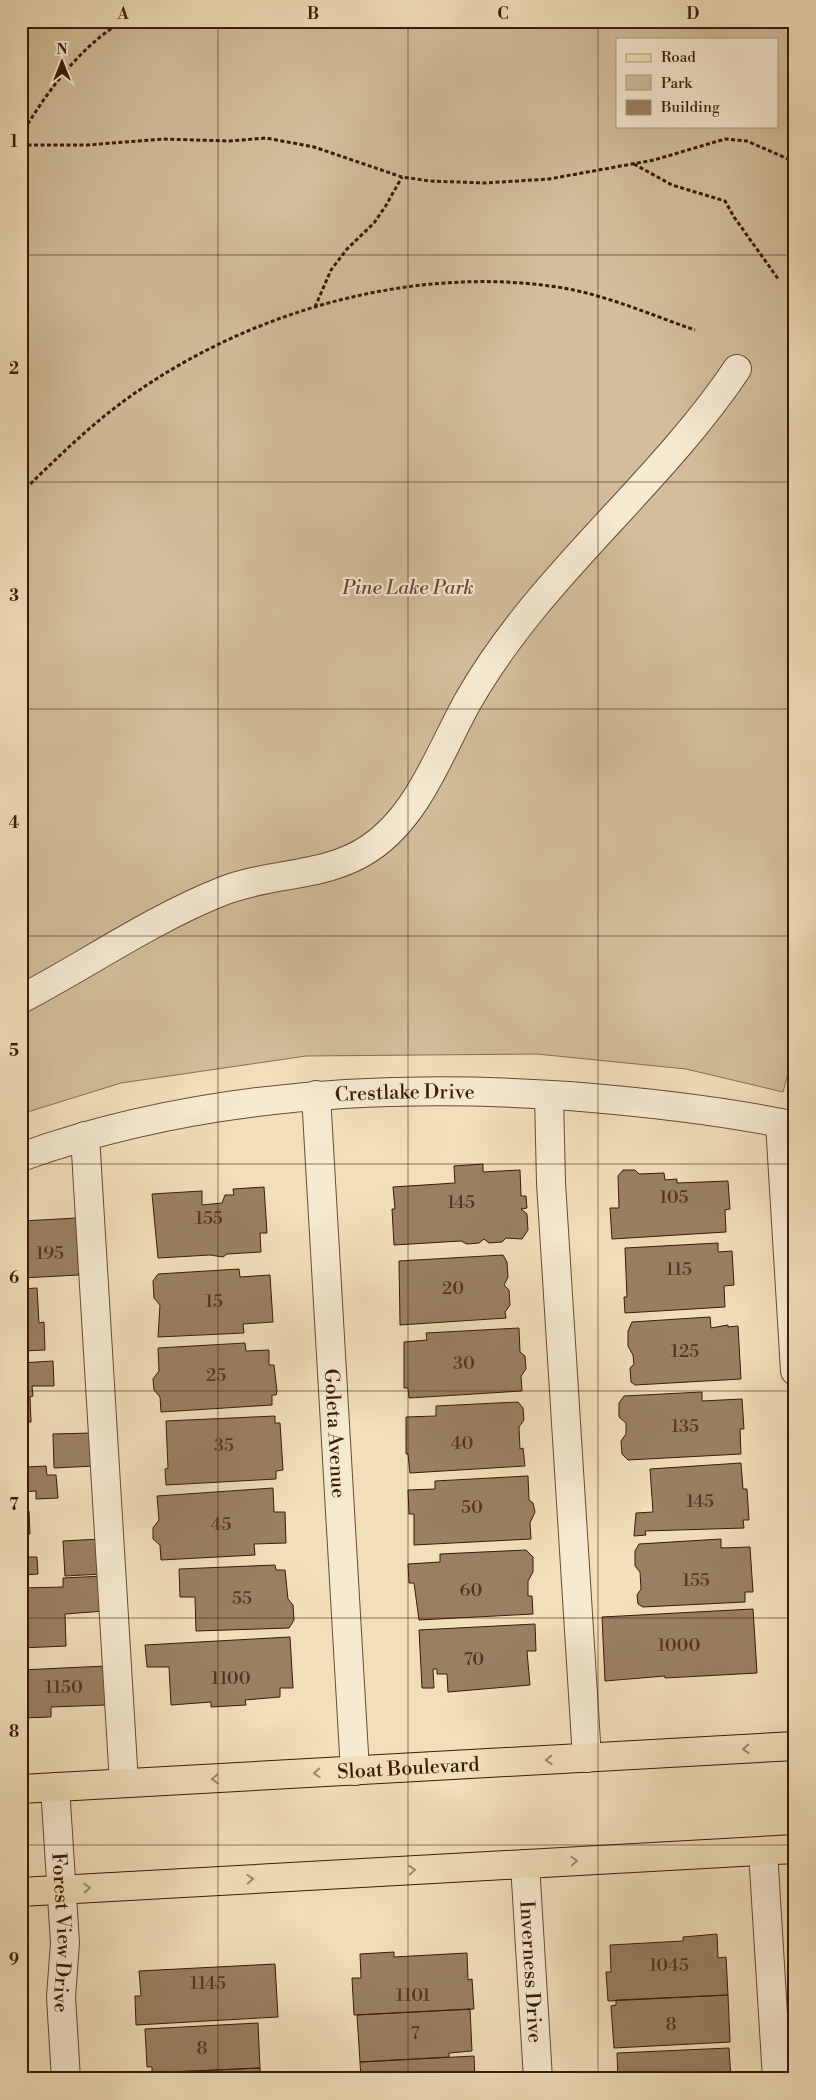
<svg xmlns="http://www.w3.org/2000/svg" width="816" height="2100" font-family="'Libre Bodoni',serif">
	<rect width="100%" height="100%" fill="#f1dfb9"/>
	<filter id="stains"><feTurbulence type="fractalNoise" baseFrequency=".004" numOctaves="4"/><feColorMatrix values="0 0 0 0 .2 0 0 0 0 .09 0 0 0 0 .02 0 0 0 .5 -.17"/></filter>
	<radialGradient id="worn" r=".72"><stop offset=".6" stop-color="#630" stop-opacity="0"/><stop offset="1" stop-color="#630" stop-opacity=".3"/></radialGradient>
	<path fill="#d2be9b" stroke="#866c50" fill-rule="evenodd" d="M 21,21 L 795,21 L 795,1048 L 783,1092 L 686,1069 L 537,1054 L 306,1056 L 121,1083 L 21,1114 ZM 617,39 L 777,39 L 777,126 L 617,126 Z"/>
	<path fill="#9a8063" stroke="#3b1a06" d="M 483,1164 L 483,1172 L 520,1170 L 521,1196 L 526,1196 L 527,1208 L 521,1209 L 527,1214 L 528,1230 L 522,1239 L 506,1238 L 502,1242 L 489,1243 L 484,1239 L 479,1243 L 467,1244 L 461,1241 L 394,1245 L 392,1209 L 395,1209 L 393,1187 L 455,1183 L 454,1166 Z
		M 623,1170 L 635,1170 L 639,1174 L 664,1173 L 665,1180 L 677,1179 L 677,1183 L 728,1181 L 730,1209 L 725,1210 L 726,1232 L 612,1239 L 610,1208 L 619,1208 L 618,1176 Z
		M 264,1187 L 267,1233 L 260,1233 L 261,1252 L 227,1254 L 223,1257 L 210,1255 L 158,1258 L 152,1194 L 202,1191 L 202,1205 L 222,1203 L 225,1195 L 234,1195 L 233,1189 Z
		M 76,1218 L 79,1275 L 21,1278 L 23,1221 Z
		M 718,1243 L 718,1252 L 732,1251 L 734,1285 L 724,1286 L 725,1307 L 625,1313 L 624,1297 L 627,1297 L 625,1248 Z
		M 503,1255 L 507,1262 L 508,1277 L 504,1285 L 509,1290 L 510,1305 L 505,1312 L 506,1318 L 400,1325 L 399,1261 Z
		M 239,1269 L 240,1277 L 270,1275 L 273,1322 L 243,1324 L 244,1333 L 158,1337 L 160,1305 L 154,1298 L 153,1281 L 158,1274 Z
		M 37,1288 L 39,1323 L 44,1322 L 45,1350 L 21,1351 L 21,1289 Z
		M 710,1317 L 711,1328 L 728,1325 L 728,1327 L 738,1326 L 741,1379 L 635,1385 L 631,1382 L 630,1368 L 634,1364 L 633,1355 L 628,1346 L 628,1331 L 632,1322 Z
		M 519,1328 L 520,1352 L 525,1356 L 526,1369 L 521,1376 L 522,1391 L 409,1398 L 408,1388 L 404,1388 L 404,1342 L 427,1340 L 426,1333 Z
		M 245,1343 L 246,1351 L 269,1350 L 269,1365 L 274,1365 L 277,1391 L 276,1395 L 272,1395 L 272,1405 L 161,1412 L 160,1397 L 154,1390 L 153,1379 L 159,1371 L 158,1348 Z
		M 53,1361 L 54,1386 L 32,1386 L 33,1396 L 30,1397 L 31,1422 L 21,1422 L 21,1363 Z
		M 702,1392 L 702,1401 L 742,1399 L 744,1429 L 740,1429 L 741,1454 L 628,1460 L 622,1454 L 621,1441 L 626,1434 L 626,1423 L 619,1417 L 619,1403 L 624,1396 Z
		M 518,1402 L 523,1408 L 524,1420 L 519,1427 L 520,1449 L 523,1448 L 525,1466 L 410,1473 L 408,1454 L 406,1454 L 406,1417 L 436,1416 L 436,1406 Z
		M 275,1416 L 275,1423 L 280,1423 L 283,1470 L 276,1471 L 276,1479 L 166,1485 L 165,1469 L 168,1468 L 166,1421 Z
		M 92,1433 L 94,1466 L 54,1468 L 53,1434 Z
		M 21,1436 L 24,1436 L 26,1467 L 46,1466 L 47,1475 L 56,1475 L 58,1498 L 36,1499 L 36,1491 L 21,1492 Z
		M 741,1463 L 743,1489 L 747,1489 L 749,1520 L 743,1520 L 744,1528 L 645,1531 L 646,1535 L 634,1536 L 636,1513 L 653,1512 L 650,1469 Z
		M 528,1476 L 529,1500 L 533,1503 L 535,1512 L 530,1523 L 531,1539 L 414,1545 L 414,1514 L 409,1514 L 408,1490 L 435,1489 L 435,1481 Z
		M 273,1488 L 274,1512 L 285,1512 L 286,1543 L 254,1544 L 255,1555 L 161,1560 L 160,1545 L 153,1539 L 153,1528 L 159,1520 L 157,1496 Z
		M 21,1511 L 29,1511 L 30,1534 L 21,1534 Z
		M 100,1539 L 102,1574 L 65,1576 L 63,1541 Z
		M 721,1539 L 721,1548 L 750,1547 L 753,1592 L 745,1592 L 745,1602 L 643,1607 L 638,1604 L 637,1595 L 641,1589 L 640,1572 L 635,1566 L 635,1551 L 639,1544 Z
		M 526,1550 L 533,1557 L 533,1572 L 528,1581 L 528,1596 L 532,1596 L 533,1614 L 419,1620 L 414,1583 L 409,1583 L 408,1564 L 440,1562 L 440,1554 Z
		M 21,1557 L 37,1557 L 38,1574 L 21,1575 Z
		M 275,1565 L 276,1570 L 285,1570 L 288,1599 L 293,1605 L 294,1620 L 289,1628 L 196,1631 L 195,1597 L 180,1597 L 179,1569 Z
		M 103,1576 L 104,1611 L 65,1614 L 66,1646 L 21,1648 L 21,1588 L 63,1587 L 63,1578 Z
		M 753,1609 L 757,1673 L 665,1678 L 665,1676 L 605,1681 L 602,1617 Z
		M 535,1624 L 536,1651 L 527,1651 L 530,1685 L 448,1692 L 447,1674 L 437,1674 L 437,1669 L 433,1669 L 434,1688 L 422,1688 L 419,1630 Z
		M 290,1637 L 293,1688 L 280,1688 L 280,1697 L 245,1700 L 246,1705 L 211,1707 L 211,1702 L 171,1705 L 169,1667 L 147,1667 L 145,1645 Z
		M 106,1666 L 107,1705 L 51,1707 L 51,1717 L 21,1718 L 21,1670 Z
		M 789,1933 L 795,1933 L 795,2021 L 793,2021 Z
		M 717,1934 L 718,1958 L 726,1957 L 728,1995 L 608,2001 L 606,1972 L 611,1972 L 610,1945 L 683,1941 L 683,1937 Z
		M 394,1952 L 394,1957 L 467,1953 L 468,1980 L 472,1979 L 474,2009 L 354,2015 L 352,1978 L 361,1978 L 360,1954 Z
		M 275,1964 L 278,2017 L 136,2025 L 135,1996 L 141,1996 L 139,1971 Z
		M 728,1995 L 730,2042 L 614,2048 L 611,2006 L 616,2005 L 616,2000 Z
		M 470,2009 L 472,2051 L 449,2053 L 449,2057 L 360,2062 L 357,2015 Z
		M 258,2023 L 260,2068 L 152,2073 L 152,2067 L 147,2067 L 145,2029 Z
		M 729,2048 L 731,2079 L 618,2079 L 617,2053 Z
		M 474,2056 L 475,2079 L 361,2079 L 360,2062 Z
		M 260,2068 L 261,2079 L 147,2079 L 146,2073 Z"/>
	<g fill="none" stroke-linecap="round" stroke-linejoin="round">
		<defs>
			<g id="minor">
				<path d="M 21,999 C 88,964 152,919 223,891 C 271,872 326,878 370,848 C 419,815 440,751 468,701 C 539,576 657,488 737,369"/>
				<path id="s1" d="M 316,1095 L 355,1771"/>
				<path d="M 549,1095 L 551,1183 L 587,1758"/>
				<path d="M 780,1123 L 795,1371"/>
				<path d="M 85,1136 L 124,1783"/>
				<path id="s2" d="M 21,1157 C 196,1094 385,1083 569,1096 C 644,1102 721,1110 795,1126"/>
				<path id="s3" d="M 55,1787 L 65,1943 L 61,1997 L 66,2079"/>
				<path d="M 763,1851 L 777,2079"/>
				<path id="s4" d="M 525,1864 L 538,2079"/>
			</g>
			<g id="major">
				<path id="s5" d="M 21,1789 L 795,1746"/>
				<path d="M 21,1892 L 795,1849"/>
			</g>
		</defs>
		<use href="#minor" stroke="#684b33" stroke-width="30"/>
		<use href="#major" stroke="#3b1a06" stroke-width="30"/>
		<path stroke="#3b1a06" stroke-width="3" stroke-dasharray="4 2.5" stroke-linecap="butt" d="M 21,135 C 47,92 79,47 123,21
			M 21,145 L 88,145 L 163,139 L 229,141 L 266,138 L 314,147 L 402,177 L 430,181 L 485,183 L 549,179 L 654,160 L 725,139 L 747,141 L 795,162
			M 634,164 L 672,185 L 725,201 L 734,217 L 779,280
			M 315,307 L 331,270 L 347,249 L 374,223 L 385,207 L 402,177
			M 21,493 C 58,457 95,420 138,391 C 254,311 409,267 550,286 C 600,292 648,314 695,330"/>
		<use href="#minor" stroke="#f6ead2" stroke-width="28"/>
		<use href="#major" stroke="#f1dfb9" stroke-width="28"/>
	</g>
	<defs><path id="oneway-chevron" d="M-2-3.5L2.5 0L-2 3.5" fill="none" stroke-width="1.6" stroke-linecap="round" stroke-linejoin="round" transform="scale(1.25)"/></defs>
	<g stroke="#9f8668">
		<use href="#oneway-chevron" transform="translate(746 1749) rotate(177)"/>
		<use href="#oneway-chevron" transform="translate(549 1760) rotate(177)"/>
		<use href="#oneway-chevron" transform="translate(317 1773) rotate(177)"/>
		<use href="#oneway-chevron" transform="translate(215 1779) rotate(177)"/>
		<use href="#oneway-chevron" transform="translate(574 1861) rotate(-3)"/>
		<use href="#oneway-chevron" transform="translate(412 1870) rotate(-3)"/>
		<use href="#oneway-chevron" transform="translate(250 1879) rotate(-3)"/>
		<use href="#oneway-chevron" transform="translate(87 1888) rotate(-3)"/>
	</g>
	<path fill="none" stroke="#3b1a06" stroke-width="1" stroke-opacity="0.55" d="M 218,21 L 218,2079M 408,21 L 408,2079M 598,21 L 598,2079M 21,255 L 795,255M 21,482 L 795,482M 21,709 L 795,709M 21,936 L 795,936M 21,1164 L 795,1164M 21,1391 L 795,1391M 21,1618 L 795,1618M 21,1845 L 795,1845"/>
	<g text-anchor="middle" stroke-width="4.5" stroke-linejoin="round" paint-order="stroke">
		<g font-size="18" fill="#53341d">
			<text x="674" y="1203">105</text>
			<text x="461" y="1208">145</text>
			<text x="209" y="1224">155</text>
			<text x="50" y="1259">195</text>
			<text x="679" y="1275">115</text>
			<text x="453" y="1294">20</text>
			<text x="214" y="1307">15</text>
			<text x="685" y="1357">125</text>
			<text x="464" y="1369">30</text>
			<text x="216" y="1381">25</text>
			<text x="685" y="1432">135</text>
			<text x="462" y="1449">40</text>
			<text x="224" y="1451">35</text>
			<text x="700" y="1507">145</text>
			<text x="472" y="1513">50</text>
			<text x="221" y="1530">45</text>
			<text x="696" y="1586">155</text>
			<text x="471" y="1596">60</text>
			<text x="242" y="1604">55</text>
			<text x="679" y="1651">1000</text>
			<text x="474" y="1665">70</text>
			<text x="231" y="1684">1100</text>
			<text x="64" y="1693">1150</text>
			<text x="669" y="1971">1045</text>
			<text x="208" y="1989">1145</text>
			<text x="413" y="2001">1101</text>
			<text x="671" y="2030">8</text>
			<text x="415" y="2039">7</text>
			<text x="202" y="2054">8</text>
		</g>
		<g font-size="20" font-style="italic" fill="#684b33" stroke="#f6ead2">
			<text x="408" y="594">Pine Lake Park</text>
		</g>
		<g font-size="20" fill="#3b1a06" stroke="#f6ead2">
			<text dy="7" stroke="none"><textPath href="#s2" startOffset="391">Crestlake Drive</textPath></text>
			<text dy="7" stroke="none"><textPath href="#s1" startOffset="339">Goleta Avenue</textPath></text>
			<text dy="7" stroke="none"><textPath href="#s5" startOffset="388">Sloat Boulevard</textPath></text>
			<text dy="7" stroke="none"><textPath href="#s3" startOffset="146">Forest View Drive</textPath></text>
			<text dy="7" stroke="none"><textPath href="#s4" startOffset="108">Inverness Drive</textPath></text>
		</g>
	</g>
	<rect width="816" height="2100" fill="none" stroke="#f1dfb9" stroke-width="55"/>
	<rect x="616" y="38" width="162" height="90" fill="#f6ead2" stroke="#ab9780"/>
	<rect x="626" y="54" width="25" height="8" fill="#f1dfb9" stroke="#ab9780"/>
	<text x="661" y="62" font-size="15" fill="#3b1a06">Road</text>
	<rect x="626" y="75" width="25" height="15" fill="#d2be9b" stroke="#ab9780"/>
	<text x="661" y="88" font-size="15" fill="#3b1a06">Park</text>
	<rect x="626" y="100" width="25" height="15" fill="#9a8063" stroke="#ab9780"/>
	<text x="661" y="112" font-size="15" fill="#3b1a06">Building</text>
	<g transform="translate(62 62)" stroke="#f6ead2" stroke-width="4" paint-order="stroke">
	<path d="M0-4L9 19L0 12L-9 19Z" fill="#3b1a06"/>
	<text y="-8" font-size="14" font-weight="bold" text-anchor="middle" fill="#3b1a06">N</text>
	</g>
	<rect x="28" y="28" width="760" height="2044" fill="none" stroke="#3b1a06" stroke-width="2"/>
	<g font-size="16" text-anchor="middle" font-weight="bold" fill="#3b1a06">
		<text x="123" y="19">A</text>
		<text x="313" y="19">B</text>
		<text x="503" y="19">C</text>
		<text x="693" y="19">D</text>
		<text x="14" y="147">1</text>
		<text x="14" y="374">2</text>
		<text x="14" y="601">3</text>
		<text x="14" y="828">4</text>
		<text x="14" y="1056">5</text>
		<text x="14" y="1283">6</text>
		<text x="14" y="1510">7</text>
		<text x="14" y="1737">8</text>
		<text x="14" y="1965">9</text>
	</g>
	<rect width="100%" height="100%" filter="url(#stains)"/>
	<rect width="100%" height="100%" fill="url(#worn)"/>
</svg>
